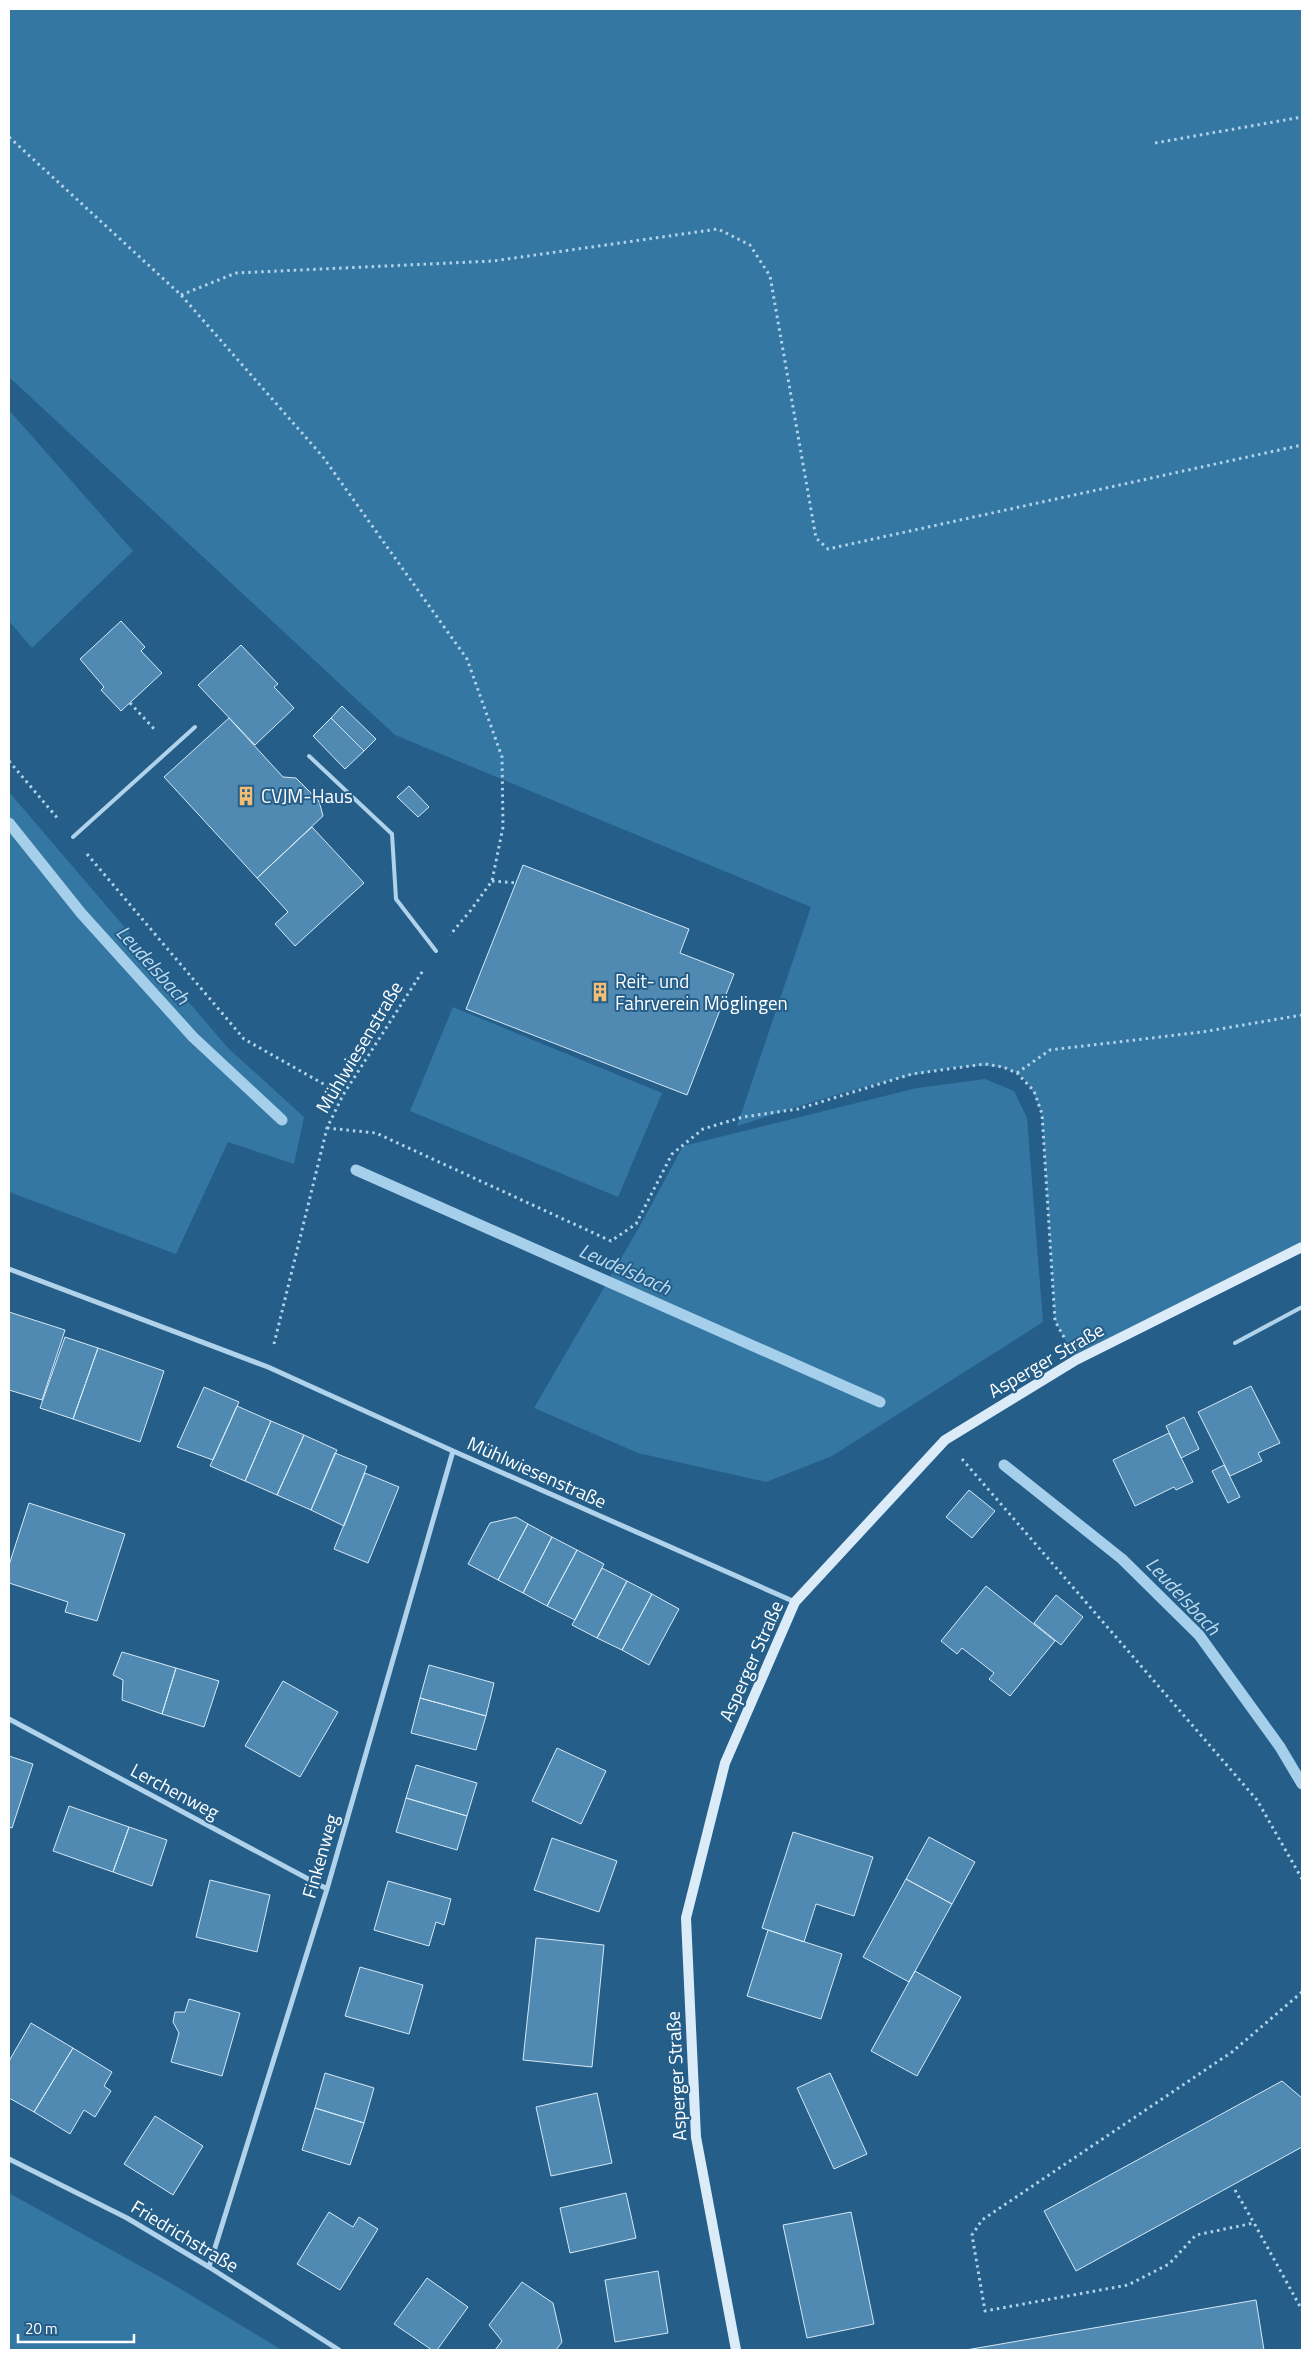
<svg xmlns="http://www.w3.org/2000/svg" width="1311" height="2359" font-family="'Titillium Web',sans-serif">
	<rect width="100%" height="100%" fill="#245e89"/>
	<path fill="#3577a3" d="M 9,9 L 1302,9 L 1302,1247 L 1076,1360 L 1055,1321 L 1042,1114 C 1036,1099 1031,1082 1016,1073 C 972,1045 790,1110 737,1126 L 811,907 L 395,735 L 9,377 Z
		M 9,410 L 133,551 L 32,648 L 9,621 Z
		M 9,792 L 228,1048 L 304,1117 L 294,1164 L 228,1142 L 176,1254 L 9,1192 Z
		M 453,1007 L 662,1093 L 618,1197 L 410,1111 Z
		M 985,1079 L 1014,1091 L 1027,1118 L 1043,1322 L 832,1456 L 766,1482 L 638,1453 L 534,1408 L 641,1224 L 683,1146 L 917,1088 Z
		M 9,2193 L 169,2282 L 282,2350 L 9,2350 Z"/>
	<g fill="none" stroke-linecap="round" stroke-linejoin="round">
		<path stroke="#a5cfea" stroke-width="11" d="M 9,823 L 81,913 L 193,1037 L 282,1120
			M 356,1170 L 880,1402
			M 1004,1465 L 1122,1559 L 1199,1635 L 1280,1747 L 1302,1784"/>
	</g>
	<path fill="#508ab2" stroke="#d5e9f7" d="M 121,621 L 145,647 L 141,651 L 162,673 L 121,711 L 101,690 L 104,687 L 80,659 Z
		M 241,645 L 278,684 L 274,687 L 294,708 L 255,745 L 198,685 Z
		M 342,706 L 376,739 L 364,751 L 331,718 Z
		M 229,718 L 283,777 L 296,778 L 319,801 L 323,816 L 257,878 L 164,777 Z
		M 331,718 L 364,751 L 345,769 L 313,736 Z
		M 409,786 L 429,807 L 418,817 L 397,797 Z
		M 312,827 L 364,883 L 295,946 L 275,924 L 288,912 L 257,878 Z
		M 523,865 L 689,929 L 680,953 L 734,974 L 687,1095 L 466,1009 Z
		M 9,1312 L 65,1330 L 42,1400 L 9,1390 Z
		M 65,1337 L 98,1348 L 73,1419 L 40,1408 Z
		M 98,1348 L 164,1371 L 140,1442 L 73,1419 Z
		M 1251,1386 L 1280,1443 L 1258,1453 L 1262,1461 L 1230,1476 L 1198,1412 Z
		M 204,1387 L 239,1402 L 213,1460 L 177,1447 Z
		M 237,1406 L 271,1421 L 245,1481 L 210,1466 Z
		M 1184,1417 L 1199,1449 L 1181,1458 L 1166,1426 Z
		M 271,1421 L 304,1435 L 277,1495 L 245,1481 Z
		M 1169,1433 L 1193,1482 L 1176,1490 L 1174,1487 L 1135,1506 L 1113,1460 Z
		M 304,1435 L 337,1450 L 311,1510 L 277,1495 Z
		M 335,1453 L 367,1466 L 344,1526 L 311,1510 Z
		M 1224,1465 L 1240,1497 L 1228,1503 L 1212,1471 Z
		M 365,1473 L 399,1487 L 368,1563 L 334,1549 Z
		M 969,1490 L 995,1511 L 972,1538 L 946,1517 Z
		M 29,1503 L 125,1534 L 97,1621 L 65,1612 L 68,1602 L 9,1583 L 9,1565 Z
		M 516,1517 L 528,1524 L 498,1580 L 468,1564 L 490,1523 Z
		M 528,1524 L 552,1537 L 523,1593 L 498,1580 Z
		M 552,1537 L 577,1550 L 547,1606 L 523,1593 Z
		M 577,1550 L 604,1564 L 575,1620 L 547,1606 Z
		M 602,1568 L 627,1581 L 597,1638 L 572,1625 Z
		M 627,1581 L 652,1594 L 622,1650 L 597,1638 Z
		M 986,1586 L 1055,1641 L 1010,1696 L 989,1679 L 994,1673 L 962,1648 L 957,1654 L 941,1641 Z
		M 652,1594 L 679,1609 L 649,1665 L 622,1650 Z
		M 1056,1595 L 1083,1617 L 1061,1645 L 1034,1623 Z
		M 122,1652 L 176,1668 L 162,1714 L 122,1700 L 123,1680 L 113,1675 Z
		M 429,1665 L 494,1683 L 486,1716 L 420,1698 Z
		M 176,1668 L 219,1681 L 204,1727 L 162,1714 Z
		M 283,1681 L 338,1712 L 300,1777 L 245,1746 Z
		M 420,1698 L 486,1716 L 476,1750 L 411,1733 Z
		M 557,1748 L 606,1771 L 581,1824 L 532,1801 Z
		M 9,1756 L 33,1764 L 12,1828 L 9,1827 Z
		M 416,1765 L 477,1783 L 467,1816 L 406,1798 Z
		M 406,1798 L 467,1816 L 457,1850 L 396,1832 Z
		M 69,1806 L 129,1827 L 113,1872 L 53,1851 Z
		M 129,1827 L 167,1840 L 152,1886 L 113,1872 Z
		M 793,1832 L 873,1857 L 854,1916 L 816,1904 L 804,1942 L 762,1928 Z
		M 929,1837 L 975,1862 L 952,1904 L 906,1879 Z
		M 552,1838 L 617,1861 L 599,1912 L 534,1890 Z
		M 906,1879 L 952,1904 L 909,1982 L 863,1957 Z
		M 210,1880 L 270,1895 L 257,1952 L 196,1937 Z
		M 388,1881 L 451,1899 L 444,1925 L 436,1922 L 429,1946 L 374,1930 Z
		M 768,1930 L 842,1954 L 821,2019 L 747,1996 Z
		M 536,1938 L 604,1945 L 592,2067 L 523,2060 Z
		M 360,1967 L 423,1985 L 409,2034 L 345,2016 Z
		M 915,1971 L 961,1997 L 917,2076 L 871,2051 Z
		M 189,1999 L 240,2013 L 222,2076 L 171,2062 L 179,2033 L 173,2022 L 175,2012 L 185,2012 Z
		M 31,2023 L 73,2048 L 34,2112 L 9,2098 L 9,2061 Z
		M 73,2048 L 112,2072 L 104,2086 L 111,2091 L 95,2117 L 84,2110 L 70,2134 L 34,2112 Z
		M 325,2073 L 374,2088 L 364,2123 L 315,2108 Z
		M 830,2073 L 867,2154 L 834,2169 L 797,2088 Z
		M 1282,2081 L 1302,2098 L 1302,2147 L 1076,2271 L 1044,2211 Z
		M 597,2093 L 612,2163 L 551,2176 L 536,2107 Z
		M 315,2108 L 364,2123 L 350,2165 L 302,2150 Z
		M 155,2116 L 203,2146 L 173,2195 L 124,2164 Z
		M 626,2193 L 636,2238 L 570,2253 L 560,2208 Z
		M 329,2212 L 353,2227 L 359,2217 L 378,2229 L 340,2290 L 297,2264 Z
		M 851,2212 L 874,2324 L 807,2338 L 783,2225 Z
		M 658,2271 L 668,2333 L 615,2342 L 605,2280 Z
		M 427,2278 L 468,2307 L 437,2350 L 432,2350 L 394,2324 Z
		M 522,2282 L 553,2303 L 562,2342 L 556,2350 L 495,2350 L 502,2341 L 489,2325 Z
		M 1256,2300 L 1264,2350 L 966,2350 Z"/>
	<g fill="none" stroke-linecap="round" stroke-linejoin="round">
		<path stroke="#b0d2ea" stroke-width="3" stroke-dasharray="2.5 4" stroke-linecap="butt" d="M 9,137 L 181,295 L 323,457 L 467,659 L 502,757 L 503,827 L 492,881 L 471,910 L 450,935
			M 1155,143 L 1302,117
			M 181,295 L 236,273 L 493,261 L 718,229 L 750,245 L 770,276 L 816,538 L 828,549 L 1302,445
			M 130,703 L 156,731
			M 9,761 L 59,820
			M 87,854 L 244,1039 L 343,1095
			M 492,881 L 516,883
			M 1017,1073 L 1050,1050 L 1202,1032 L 1302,1015
			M 327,1128 L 376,1133 L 611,1241 L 636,1224 L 672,1154 L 703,1129 L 743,1117 L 798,1109 L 912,1074 L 985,1064 L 1003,1067 L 1017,1073 L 1034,1091 L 1042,1114 L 1055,1321 L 1065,1339
			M 274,1344 L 327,1128 L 343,1095 L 424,969
			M 962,1459 L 1257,1800 L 1302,1879
			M 1302,1992 L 1232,2052 L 982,2220 L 972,2235 L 985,2311 L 1128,2285 L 1169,2264 L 1196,2235 L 1254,2223 L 1302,2310
			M 1235,2190 L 1254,2223"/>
		<path stroke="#b0d2ea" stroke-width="4" d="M 309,756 L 392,834 L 396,899 L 436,951
			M 73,837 L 195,727
			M 1235,1343 L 1302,1307"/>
		<path stroke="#b0d2ea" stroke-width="5" d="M 9,1269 L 268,1367 L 453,1451 L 795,1602
			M 9,1719 L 327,1889
			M 9,2159 L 127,2218 L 209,2267 L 339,2350
			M 209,2267 L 327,1889 L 453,1451"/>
		<path stroke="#dbecf8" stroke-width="10" d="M 736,2350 L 696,2137 L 686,1918 L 725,1763 L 795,1602 L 945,1440 L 1076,1360 L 1302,1247"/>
	</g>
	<defs>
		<symbol id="building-bare" viewBox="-9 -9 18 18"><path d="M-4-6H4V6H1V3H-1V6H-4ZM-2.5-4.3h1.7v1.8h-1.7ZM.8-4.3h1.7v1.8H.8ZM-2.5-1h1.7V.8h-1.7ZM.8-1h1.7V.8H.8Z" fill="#f4bd74" stroke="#245e89" stroke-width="2.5" paint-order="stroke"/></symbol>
	</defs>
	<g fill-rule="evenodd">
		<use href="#building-bare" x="232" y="782" width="28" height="28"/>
		<use href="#building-bare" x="586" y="978" width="28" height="28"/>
	</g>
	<g text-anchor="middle" stroke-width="4" stroke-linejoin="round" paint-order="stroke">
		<g font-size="19" fill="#fff" stroke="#245e89" text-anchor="start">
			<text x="261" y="803">CVJM-Haus</text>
			<text x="615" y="988">Reit- und<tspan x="615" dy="22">Fahrverein Möglingen</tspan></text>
		</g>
		<g font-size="19" fill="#fff" stroke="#245e89">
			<text transform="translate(359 1047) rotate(-59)" y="7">Mühlwiesenstraße</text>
			<text transform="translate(1046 1360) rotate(-30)" y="7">Asperger Straße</text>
			<text transform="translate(537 1472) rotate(24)" y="7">Mühlwiesenstraße</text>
			<text transform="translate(751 1661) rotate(-66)" y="7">Asperger Straße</text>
			<text transform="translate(175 1791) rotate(28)" y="7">Lerchenweg</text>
			<text transform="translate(320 1856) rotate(-74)" y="7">Finkenweg</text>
			<text transform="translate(676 2076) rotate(-93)" y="7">Asperger Straße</text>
			<text transform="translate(185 2236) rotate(31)" y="7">Friedrichstraße</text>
		</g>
		<g font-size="20" font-style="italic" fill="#bcdcf1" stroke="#245e89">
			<text transform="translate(153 965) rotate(48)" y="7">Leudelsbach</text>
			<text transform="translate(625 1269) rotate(24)" y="7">Leudelsbach</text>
			<text transform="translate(1183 1596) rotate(47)" y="7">Leudelsbach</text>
		</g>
	</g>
	<rect width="1311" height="2359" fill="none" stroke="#ffffff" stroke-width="20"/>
	<path d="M18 2334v8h116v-8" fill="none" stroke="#ffffff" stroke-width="2.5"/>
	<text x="25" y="2334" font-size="15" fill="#ffffff" stroke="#245e89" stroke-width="4" paint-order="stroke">20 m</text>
</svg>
